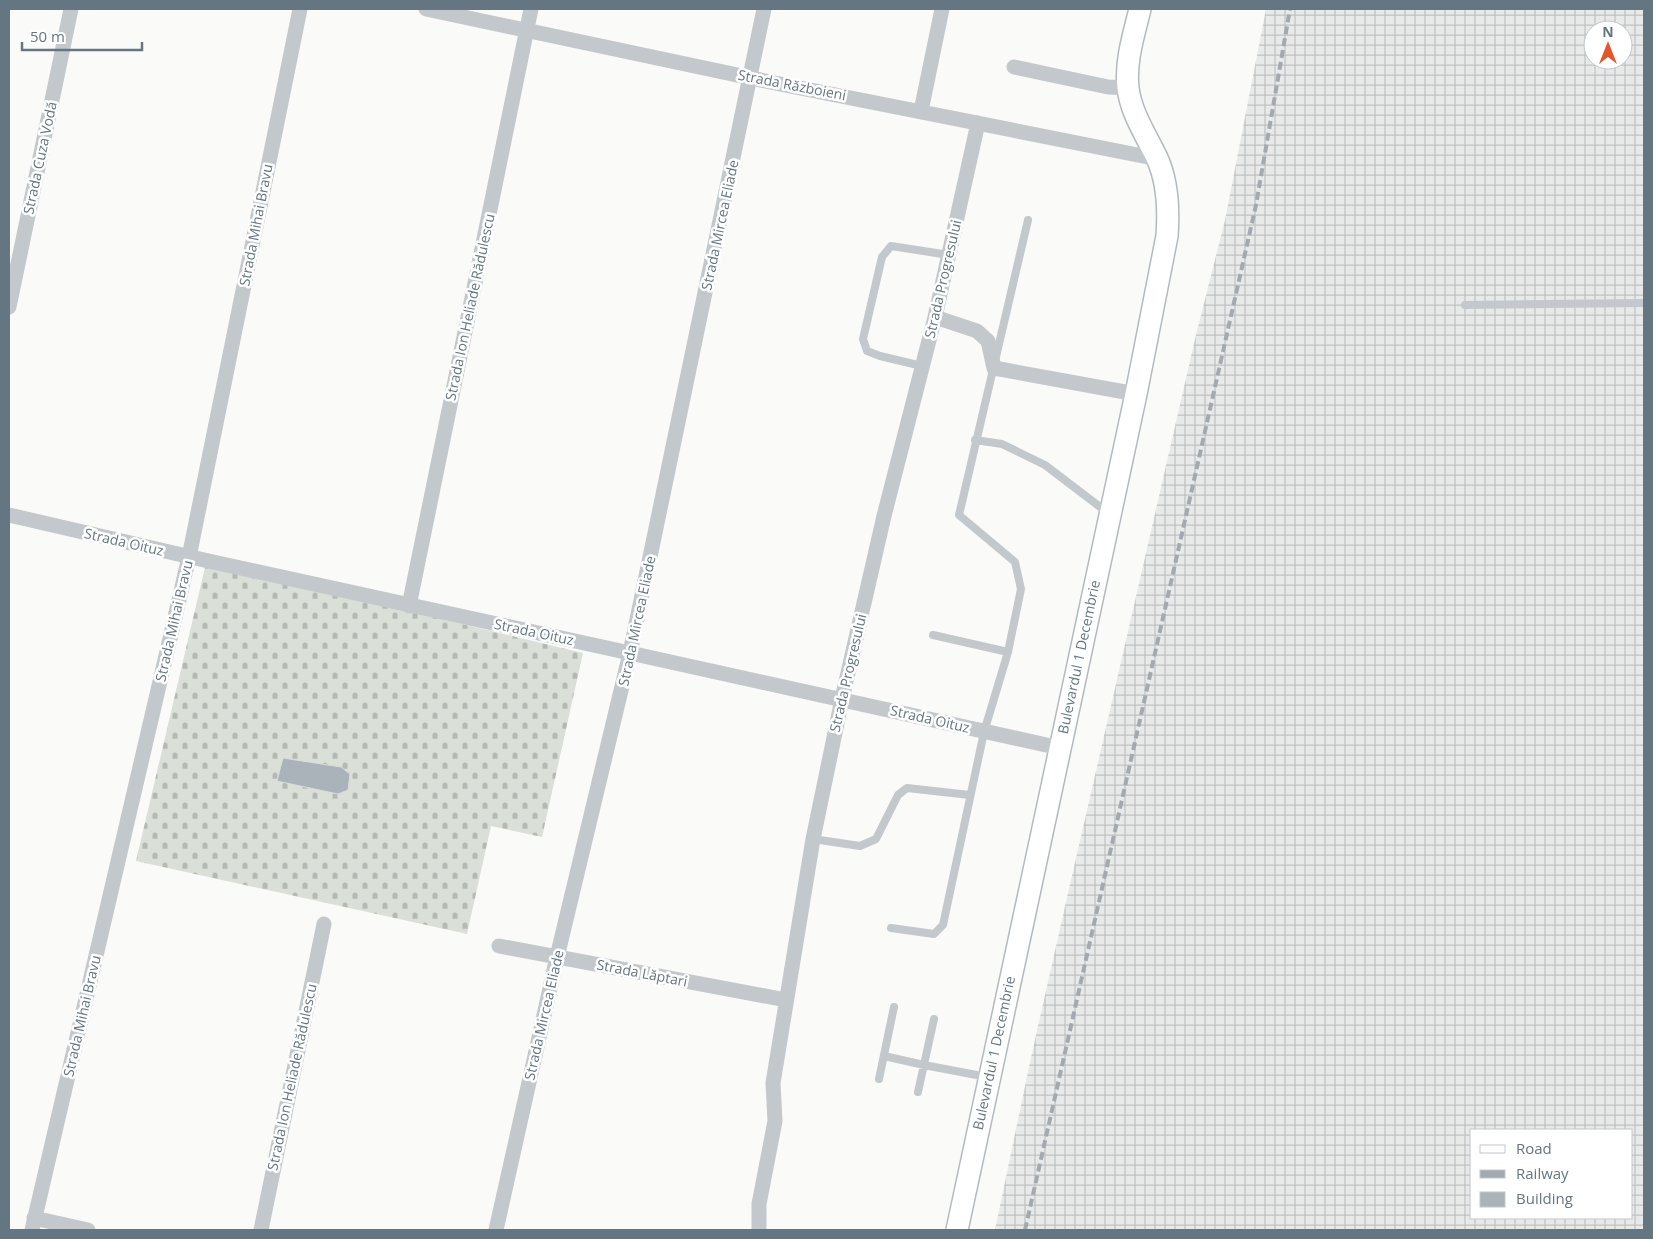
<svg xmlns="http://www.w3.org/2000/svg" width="1653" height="1239" font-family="'Open Sans',sans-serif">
	<defs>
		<pattern id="industrial-grid" width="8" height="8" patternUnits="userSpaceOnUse" patternTransform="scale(1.25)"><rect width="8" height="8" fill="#e8e9e9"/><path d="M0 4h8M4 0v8" fill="none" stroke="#c0c1c2"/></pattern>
		<pattern id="cemetery-stones" width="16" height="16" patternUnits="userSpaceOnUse" patternTransform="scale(1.25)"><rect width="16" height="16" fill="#dadfd7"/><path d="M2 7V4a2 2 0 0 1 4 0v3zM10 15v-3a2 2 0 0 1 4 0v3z" fill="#b4b9b4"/></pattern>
	</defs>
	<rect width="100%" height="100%" fill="#fafaf8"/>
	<path fill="url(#industrial-grid)" fill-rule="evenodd" d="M 1266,9 L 1644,9 L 1644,1230 L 995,1230 L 1030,1062 L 1063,915 L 1195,339 L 1225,220 ZM 1593,30 L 1623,30 L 1623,60 L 1593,60 ZM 1472,1130 L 1632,1130 L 1632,1218 L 1472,1218 Z"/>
	<path fill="url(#cemetery-stones)" d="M 206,563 L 583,653 L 542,837 L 491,826 L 467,934 L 136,861 Z"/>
	<path fill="#aab3b9" stroke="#dcdcda" d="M 283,758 L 341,767 L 350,774 L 348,790 L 338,794 L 277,781 Z"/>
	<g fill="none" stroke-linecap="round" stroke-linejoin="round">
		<defs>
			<path id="secondary" d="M 957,1230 L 1136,394 L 1167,236 C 1169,209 1168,182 1157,158 C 1146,135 1131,113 1128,88 C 1125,61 1134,34 1140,9"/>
		</defs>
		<use href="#secondary" stroke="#b3babf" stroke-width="24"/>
		<path stroke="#c3c8cc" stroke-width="8" d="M 1465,305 L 1644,303
			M 922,366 L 880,356 L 867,351 L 863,339 L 882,257 L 891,246 L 949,255
			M 975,440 L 1002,444 L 1045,465 L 1108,513
			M 933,635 L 1008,652
			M 813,839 L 860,846 L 876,839 L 898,795 L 907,788 L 970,795
			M 891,928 L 934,934 L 943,925 L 984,732 L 1008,652 L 1021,589 L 1015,562 L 959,515 L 1028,220
			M 884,1056 L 924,1065 L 987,1077
			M 879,1079 L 894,1007
			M 918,1092 L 934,1019"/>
		<path stroke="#c3c8cc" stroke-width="15" d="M 426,9 L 765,81 L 1158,159
			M 1014,67 L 1108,87 L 1128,88
			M 921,111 L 942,9
			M 9,307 L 71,9
			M 935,317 L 977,331 L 988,341 L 994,368 L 1136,394
			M 9,515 L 204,560 L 630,653 L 1060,748
			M 409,606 L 531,9
			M 499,946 L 786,1000
			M 34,1218 L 88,1230
			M 32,1230 L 189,557 L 300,9
			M 261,1230 L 324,924
			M 496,1230 L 557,957 L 630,653 L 764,9
			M 759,1230 L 759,1204 L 775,1121 L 773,1083 L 813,839 L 842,699 L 884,516 L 935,317 L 978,123"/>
		<use href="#secondary" stroke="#fff" stroke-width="21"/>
		<path stroke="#a2aab0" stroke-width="4" stroke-dasharray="8 4" stroke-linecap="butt" d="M 1025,1230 L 1256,205 L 1290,9"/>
	</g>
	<g text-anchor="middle" stroke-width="5" stroke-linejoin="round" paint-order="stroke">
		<g font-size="14" fill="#657683" stroke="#fff">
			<text transform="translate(792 85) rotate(11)" y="5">Strada Războieni</text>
			<text transform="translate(40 158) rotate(-78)" y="5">Strada Cuza Vodă</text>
			<text transform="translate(256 225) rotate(-79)" y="5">Strada Mihai Bravu</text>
			<text transform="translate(720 225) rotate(-78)" y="5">Strada Mircea Eliade</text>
			<text transform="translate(943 279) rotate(-77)" y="5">Strada Progresului</text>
			<text transform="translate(470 307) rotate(-78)" y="5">Strada Ion Heliade Rădulescu</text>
			<text transform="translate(124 542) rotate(13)" y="5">Strada Oituz</text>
			<text transform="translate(174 621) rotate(-77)" y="5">Strada Mihai Bravu</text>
			<text transform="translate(637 621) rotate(-78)" y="5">Strada Mircea Eliade</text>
			<text transform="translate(534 632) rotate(12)" y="5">Strada Oituz</text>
			<text transform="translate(1079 657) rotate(-78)" y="5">Bulevardul 1 Decembrie</text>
			<text transform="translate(848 673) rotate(-77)" y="5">Strada Progresului</text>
			<text transform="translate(930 719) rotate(13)" y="5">Strada Oituz</text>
			<text transform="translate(642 973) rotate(11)" y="5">Strada Lăptari</text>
			<text transform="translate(544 1015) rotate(-77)" y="5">Strada Mircea Eliade</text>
			<text transform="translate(82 1016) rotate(-77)" y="5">Strada Mihai Bravu</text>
			<text transform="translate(994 1053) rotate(-78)" y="5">Bulevardul 1 Decembrie</text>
			<text transform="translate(292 1077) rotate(-78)" y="5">Strada Ion Heliade Rădulescu</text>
		</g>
	</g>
	<rect width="1653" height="1239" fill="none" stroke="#657683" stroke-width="20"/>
	<rect x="1470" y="1129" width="162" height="90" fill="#ffffff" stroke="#c1c8cd"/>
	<rect x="1480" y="1145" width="25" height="8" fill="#ffffff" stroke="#c1c8cd"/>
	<text x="1516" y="1154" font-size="15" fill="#657683">Road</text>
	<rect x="1480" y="1170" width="25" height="8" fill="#a2aab0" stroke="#c1c8cd"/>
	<text x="1516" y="1179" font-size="15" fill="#657683">Railway</text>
	<rect x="1480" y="1192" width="25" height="15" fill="#aab3b9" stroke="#c1c8cd"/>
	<text x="1516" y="1204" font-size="15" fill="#657683">Building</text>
	<g transform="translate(1608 45)"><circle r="24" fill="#ffffff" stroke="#c1c8cd"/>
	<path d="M0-4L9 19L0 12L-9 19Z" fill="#e4572e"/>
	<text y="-8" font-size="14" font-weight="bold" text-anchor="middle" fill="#657683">N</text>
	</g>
	<path d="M22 42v8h120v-8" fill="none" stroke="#657683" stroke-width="2.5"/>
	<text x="30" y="42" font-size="15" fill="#657683" stroke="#ffffff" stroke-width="4" paint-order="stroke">50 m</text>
</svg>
